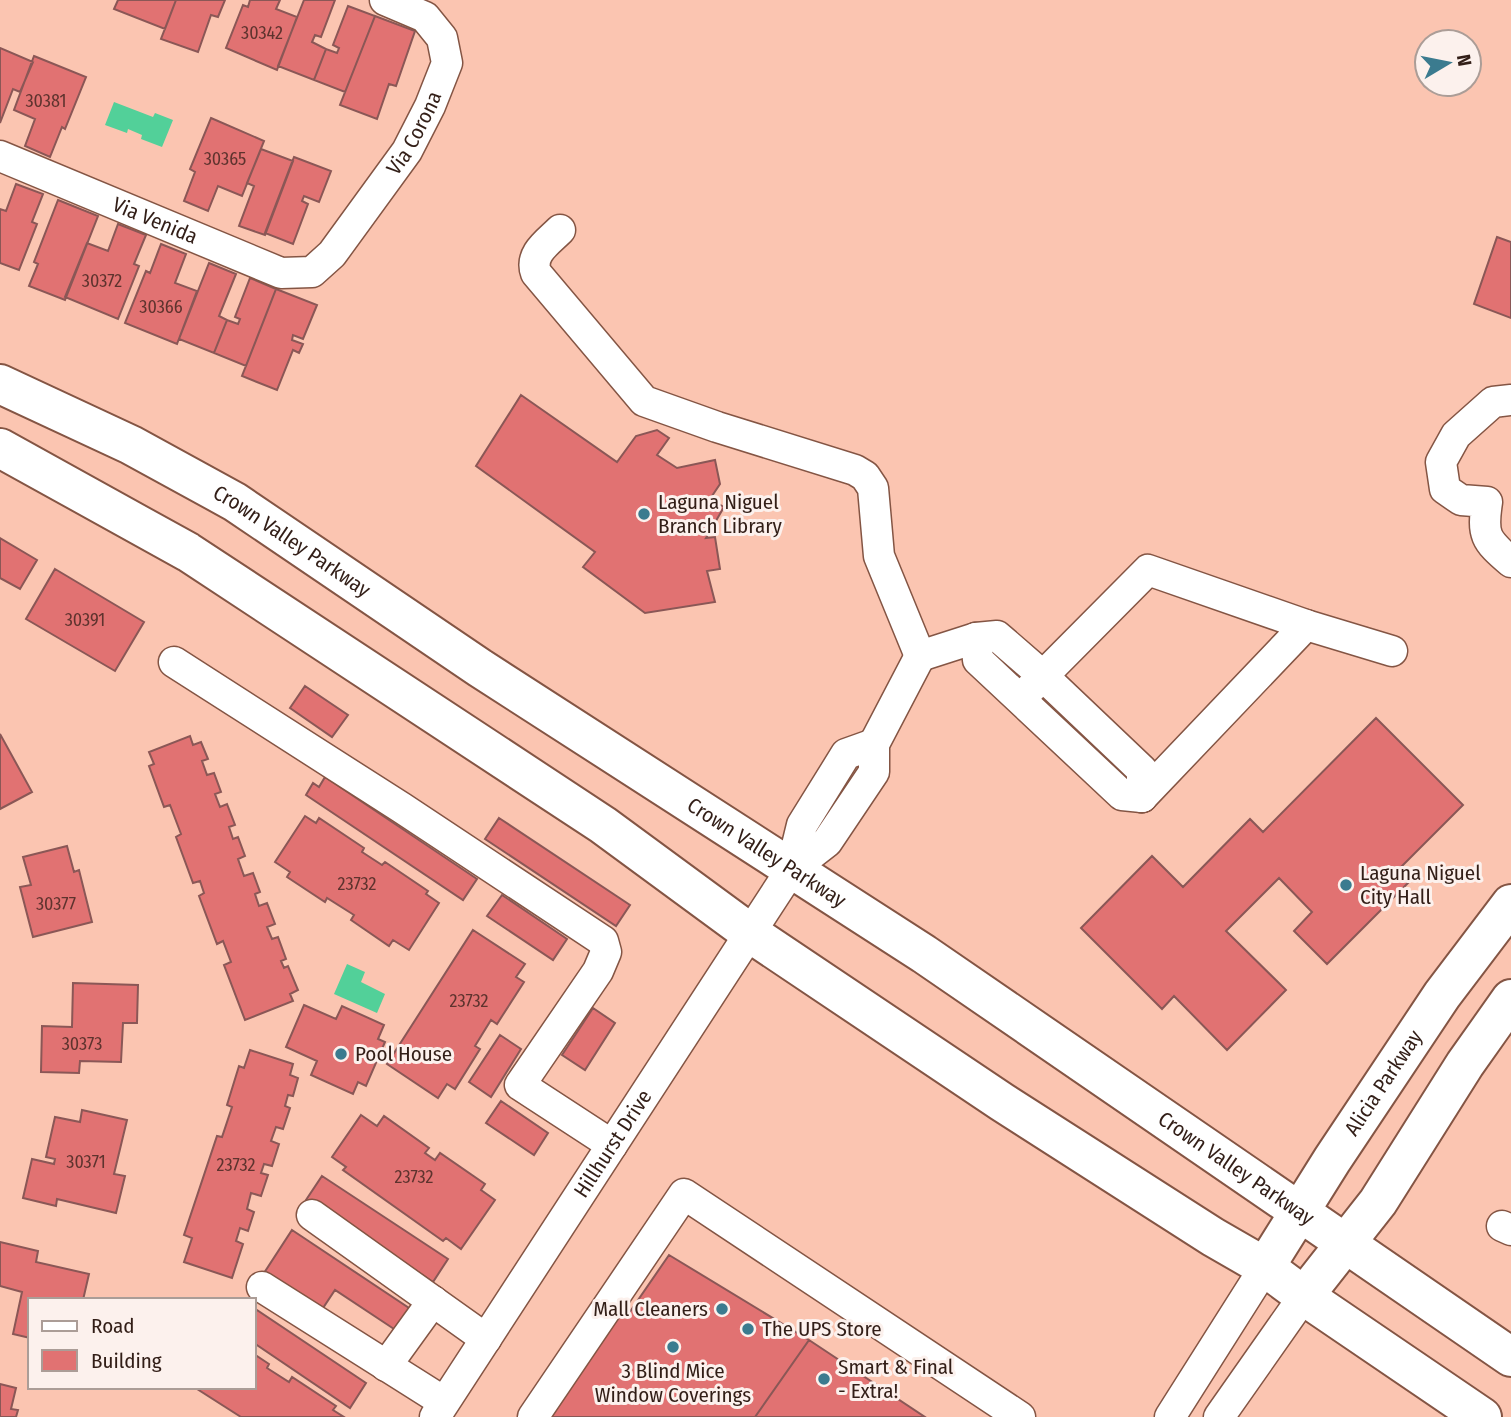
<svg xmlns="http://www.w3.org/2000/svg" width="1511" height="1417" font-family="'Fira Sans Condensed',sans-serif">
	<rect width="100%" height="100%" fill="#fbc5b1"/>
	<path fill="#52d099" d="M 114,102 L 153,117 L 155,113 L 173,120 L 162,147 L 141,139 L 142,135 L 128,129 L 127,133 L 105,125 Z
		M 347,964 L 365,972 L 361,982 L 385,994 L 377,1013 L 334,994 Z"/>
	<path fill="#e17272" stroke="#8a5756" stroke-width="2" d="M 118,0 L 176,0 L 165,29 L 114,9 Z
		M 176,0 L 225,0 L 218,17 L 211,15 L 198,52 L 161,39 Z
		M 250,0 L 280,0 L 276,9 L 297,17 L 277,70 L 226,48 L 243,5 L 248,7 Z
		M 304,0 L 335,0 L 321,37 L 315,35 L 312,42 L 326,49 L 314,80 L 278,66 Z
		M 348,6 L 375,16 L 345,92 L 314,80 L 326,49 L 337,53 L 339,48 L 333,45 Z
		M 375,16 L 415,31 L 396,86 L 389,84 L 377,119 L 340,105 Z
		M 0,48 L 33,62 L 20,92 L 13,89 L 0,123 Z
		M 34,56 L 86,77 L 65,129 L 62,127 L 50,157 L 25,146 L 35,119 L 14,110 Z
		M 211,118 L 264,141 L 242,196 L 218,186 L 208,211 L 184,201 L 195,172 L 190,169 Z
		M 261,149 L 293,161 L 265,235 L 239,226 L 254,186 L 247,183 Z
		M 294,157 L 331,171 L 319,202 L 304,196 L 302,201 L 308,204 L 293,244 L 265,233 Z
		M 16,184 L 43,194 L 32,222 L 37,224 L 19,270 L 0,263 L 0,209 L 6,211 Z
		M 58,200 L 98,216 L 65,300 L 29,286 L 38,264 L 34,262 Z
		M 118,224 L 146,235 L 134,264 L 139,266 L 118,319 L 65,297 L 87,243 L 108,251 Z
		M 1497,237 L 1511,242 L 1511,318 L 1474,304 Z
		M 161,244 L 186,254 L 175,283 L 197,291 L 177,344 L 125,323 L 146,271 L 150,273 Z
		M 209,263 L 236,274 L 219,316 L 227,320 L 214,353 L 179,339 Z
		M 250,278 L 276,289 L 246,366 L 214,353 L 227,320 L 238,324 L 240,319 L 235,317 Z
		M 276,289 L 317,305 L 303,339 L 293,335 L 292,340 L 303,344 L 299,353 L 293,350 L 277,390 L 242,376 Z
		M 521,395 L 617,462 L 636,436 L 657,430 L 669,438 L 657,455 L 677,468 L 715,460 L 720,484 L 710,499 L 724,507 L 706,538 L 715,537 L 720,569 L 707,571 L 715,602 L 645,613 L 583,567 L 595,552 L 476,466 Z
		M 0,538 L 37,560 L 20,589 L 0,578 Z
		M 55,569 L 144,622 L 115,671 L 26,619 Z
		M 305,686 L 348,715 L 332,737 L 290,708 Z
		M 1376,718 L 1463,805 L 1396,872 L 1408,883 L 1327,964 L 1294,931 L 1312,912 L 1279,878 L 1226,931 L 1286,990 L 1227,1050 L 1174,996 L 1162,1009 L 1081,928 L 1152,856 L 1183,887 L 1250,819 L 1263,832 Z
		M 0,734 L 32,792 L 0,809 Z
		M 190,736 L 193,745 L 201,742 L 208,759 L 202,761 L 207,775 L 214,773 L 221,792 L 215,794 L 220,807 L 227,804 L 235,825 L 229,827 L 233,839 L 238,837 L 245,856 L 238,859 L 244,876 L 253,873 L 260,892 L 255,894 L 259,906 L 267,903 L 275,924 L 267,927 L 272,939 L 278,937 L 286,959 L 281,961 L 284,968 L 288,966 L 298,990 L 290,994 L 293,1001 L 245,1020 L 224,965 L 231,962 L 223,941 L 217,944 L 199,896 L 204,893 L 200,881 L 193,883 L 176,837 L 181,834 L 170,805 L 164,807 L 149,766 L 154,764 L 149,752 Z
		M 325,777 L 477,879 L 463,900 L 306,795 L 313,783 L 319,787 Z
		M 305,816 L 316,823 L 319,818 L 364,848 L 362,852 L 382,865 L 385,862 L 428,891 L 426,894 L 439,903 L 409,950 L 393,940 L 389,946 L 351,920 L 354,915 L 327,898 L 325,902 L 287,877 L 290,872 L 275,862 Z
		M 499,818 L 630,905 L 616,926 L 485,839 Z
		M 67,846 L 74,872 L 79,870 L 92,922 L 33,937 L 20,887 L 31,885 L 23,857 Z
		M 502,895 L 567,939 L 553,960 L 487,916 Z
		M 473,930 L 525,964 L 516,977 L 524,982 L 497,1024 L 491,1020 L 475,1046 L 480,1049 L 455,1089 L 447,1084 L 438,1098 L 387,1064 Z
		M 73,983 L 138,985 L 137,1023 L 123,1023 L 121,1062 L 80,1061 L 79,1073 L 41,1072 L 42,1026 L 72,1027 Z
		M 304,1005 L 336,1019 L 342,1006 L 384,1025 L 378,1039 L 385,1042 L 366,1086 L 358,1082 L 353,1094 L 311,1075 L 317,1061 L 286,1047 Z
		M 593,1008 L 615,1023 L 585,1070 L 562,1055 Z
		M 500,1035 L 521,1049 L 491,1097 L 469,1082 Z
		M 250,1050 L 293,1064 L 290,1075 L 298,1078 L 293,1096 L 288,1095 L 285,1106 L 290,1108 L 283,1129 L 276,1127 L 271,1141 L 279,1144 L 272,1166 L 264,1164 L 261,1173 L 268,1175 L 261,1196 L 251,1193 L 247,1209 L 254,1212 L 248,1231 L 240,1228 L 236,1241 L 243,1244 L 232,1278 L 184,1262 L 192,1238 L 184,1235 L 217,1136 L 222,1137 L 232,1107 L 227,1105 L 239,1066 L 244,1068 Z
		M 501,1101 L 548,1133 L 534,1155 L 486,1123 Z
		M 82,1110 L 127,1120 L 114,1174 L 125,1176 L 116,1213 L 57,1199 L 56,1206 L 23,1198 L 32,1159 L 54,1164 L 55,1159 L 46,1157 L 55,1117 L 80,1122 Z
		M 361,1115 L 377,1126 L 384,1116 L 429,1148 L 425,1153 L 435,1160 L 440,1153 L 485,1184 L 481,1190 L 495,1200 L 461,1249 L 446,1238 L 443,1241 L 343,1170 L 346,1167 L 332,1157 Z
		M 322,1176 L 448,1259 L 433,1282 L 325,1210 L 324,1212 L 306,1200 Z
		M 292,1230 L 415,1312 L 400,1333 L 335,1290 L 321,1311 L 264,1273 Z
		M 0,1242 L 38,1251 L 36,1262 L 89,1274 L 83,1300 L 30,1300 L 30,1338 L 13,1334 L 22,1292 L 0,1286 Z
		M 669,1255 L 809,1340 L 755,1417 L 549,1417 L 621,1311 L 627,1316 Z
		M 254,1308 L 366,1383 L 350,1408 L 254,1343 Z
		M 809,1340 L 925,1417 L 755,1417 Z
		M 254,1354 L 269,1364 L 267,1368 L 289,1382 L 292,1377 L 336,1406 L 333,1410 L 344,1417 L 241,1417 L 194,1387 L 254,1387 Z
		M 0,1384 L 16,1388 L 11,1409 L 18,1410 L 16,1417 L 0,1417 Z"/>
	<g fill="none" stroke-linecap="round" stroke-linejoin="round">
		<defs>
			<g id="minor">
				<path id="s1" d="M 0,156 L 281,273 L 312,272 L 332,254 L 407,151 L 430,106 L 447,63 L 442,38 L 425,17 L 385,0"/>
				<path d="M 560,230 C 548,242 529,254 536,273 L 644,401 L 717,427 L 855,470 L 865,476 L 873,488 L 879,556 L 920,656"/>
				<path d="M 1511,400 L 1493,402 L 1456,435 L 1441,462 L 1445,489 L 1461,500 L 1487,502 C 1482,535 1485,540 1511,562"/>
				<path d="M 1306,625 L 1392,651"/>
				<path d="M 976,638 L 978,660 L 1122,795 L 1142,797"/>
				<path d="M 920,656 L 976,638 L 997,636 L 1042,675 L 1142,770 L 1142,797"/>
				<path d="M 174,662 L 402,808 L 603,941 L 606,952 L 598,971 L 520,1085 L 612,1145"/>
				<path d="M 1021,698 L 1148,570 L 1306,625 L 1142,797"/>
				<path d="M 791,870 L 827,842 L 874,772 L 874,744 L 920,656"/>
				<path d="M 312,1215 L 486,1339"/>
				<path d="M 1502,1226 L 1511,1230"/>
				<path d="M 262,1287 L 444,1402"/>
				<path d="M 386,1366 L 433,1301"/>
				<path id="s2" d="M 435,1417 L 791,870 L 802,825 L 846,754 L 874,744"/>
				<path d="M 533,1417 L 684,1194 L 1020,1417"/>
				<path d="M 1170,1417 L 1265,1267"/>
				<path d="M 1219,1417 L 1304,1296"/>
			</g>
			<g id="major">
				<path id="s3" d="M 0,384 L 131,445 L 235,502 L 480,668 L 924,954 L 1511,1357"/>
				<path d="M 0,448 L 188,552 L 603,825 L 750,933 L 1002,1102 L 1213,1237 L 1265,1267 L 1304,1296 L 1482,1417"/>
				<path id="s4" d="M 1265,1267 L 1332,1160 L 1442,995 L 1511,904"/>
				<path d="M 1304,1296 L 1378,1202 L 1465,1064 L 1511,999"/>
			</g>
		</defs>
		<use href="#minor" stroke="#845544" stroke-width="33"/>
		<use href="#major" stroke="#845544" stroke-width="42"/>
		<use href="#minor" stroke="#fff" stroke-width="30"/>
		<use href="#major" stroke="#fff" stroke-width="38"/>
	</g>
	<g fill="#3b7b8f" stroke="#fcf1ed" stroke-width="2.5">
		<circle cx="644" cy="514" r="7"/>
		<circle cx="1346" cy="885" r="7"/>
		<circle cx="341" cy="1054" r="7"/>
		<circle cx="722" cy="1309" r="7"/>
		<circle cx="748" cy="1329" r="7"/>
		<circle cx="673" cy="1347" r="7"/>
		<circle cx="824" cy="1379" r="7"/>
	</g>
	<g text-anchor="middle" stroke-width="6" stroke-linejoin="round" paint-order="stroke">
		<g font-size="18" fill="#5e332e">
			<text x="262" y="39">30342</text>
			<text x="46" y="107">30381</text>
			<text x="225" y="165">30365</text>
			<text x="102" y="287">30372</text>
			<text x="161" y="313">30366</text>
			<text x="85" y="626">30391</text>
			<text x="357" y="890">23732</text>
			<text x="56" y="910">30377</text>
			<text x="469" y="1007">23732</text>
			<text x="82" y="1050">30373</text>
			<text x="86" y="1168">30371</text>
			<text x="236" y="1171">23732</text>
			<text x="414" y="1183">23732</text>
		</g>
		<g font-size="21" fill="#321e17" stroke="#fcf1ed">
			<text dy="7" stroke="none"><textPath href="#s1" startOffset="509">Via Corona</textPath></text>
			<text dy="7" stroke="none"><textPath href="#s1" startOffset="168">Via Venida</textPath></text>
			<text dy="7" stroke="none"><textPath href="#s3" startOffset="332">Crown Valley Parkway</textPath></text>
			<text dy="7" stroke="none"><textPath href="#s3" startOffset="900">Crown Valley Parkway</textPath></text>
			<text dy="7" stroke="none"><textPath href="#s4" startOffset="219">Alicia Parkway</textPath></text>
			<text dy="7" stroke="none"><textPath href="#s2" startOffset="326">Hillhurst Drive</textPath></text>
			<text dy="7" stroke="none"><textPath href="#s3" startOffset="1466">Crown Valley Parkway</textPath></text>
		</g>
		<g font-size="21" fill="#321e17" stroke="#fcf1ed" text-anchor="start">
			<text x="658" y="509">Laguna Niguel<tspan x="658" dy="24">Branch Library</tspan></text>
			<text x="1360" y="880">Laguna Niguel<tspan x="1360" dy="24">City Hall</tspan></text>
			<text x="355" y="1061">Pool House</text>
			<text x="708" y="1316" text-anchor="end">Mall Cleaners</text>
			<text x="762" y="1336">The UPS Store</text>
			<text x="838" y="1374">Smart &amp; Final<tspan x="838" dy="24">- Extra!</tspan></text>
			<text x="673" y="1378" text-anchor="middle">3 Blind Mice<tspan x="673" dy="24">Window Coverings</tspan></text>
		</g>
	</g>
	<rect x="28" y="1298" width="228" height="91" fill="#fcf1ed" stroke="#ab9d97" stroke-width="2"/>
	<rect x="42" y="1321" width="35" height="10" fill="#ffffff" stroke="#ab9d97" stroke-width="2"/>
	<text x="91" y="1333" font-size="21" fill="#321e17">Road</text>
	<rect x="42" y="1350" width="35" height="21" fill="#e17272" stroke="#ab9d97" stroke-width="2"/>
	<text x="91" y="1368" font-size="21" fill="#321e17">Building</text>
	<g transform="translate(1448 63) rotate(80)"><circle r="33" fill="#fcf1ed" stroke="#ab9d97" stroke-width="2"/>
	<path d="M0-5L12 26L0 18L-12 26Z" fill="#3b7b8f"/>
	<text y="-10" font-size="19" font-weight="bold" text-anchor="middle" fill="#321e17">N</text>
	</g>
</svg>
